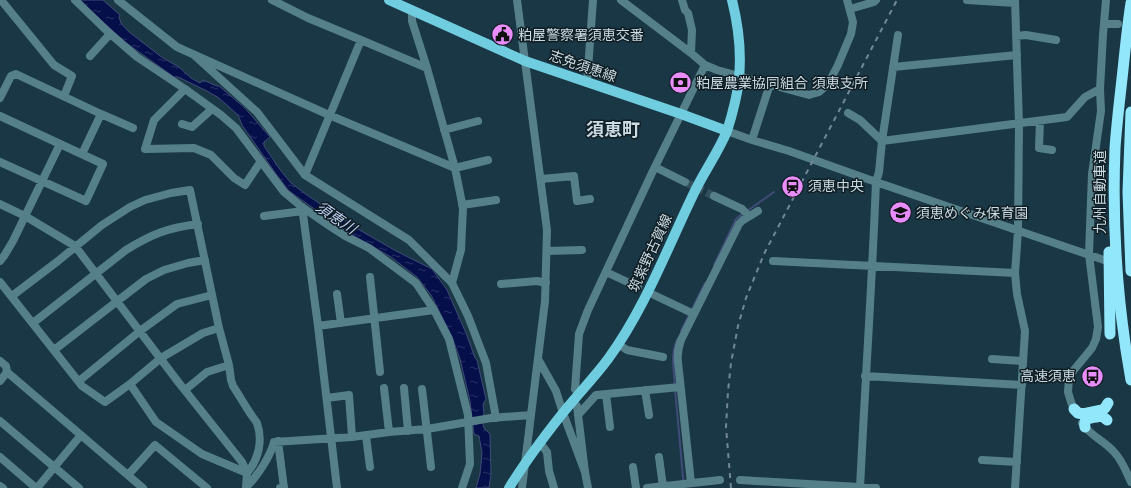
<svg xmlns="http://www.w3.org/2000/svg" width="1131" height="488" font-family="Helvetica,'Noto Sans JP',sans-serif">
	<defs>
		<pattern id="water-ripples" width="26" height="14" patternUnits="userSpaceOnUse"><rect width="26" height="14" fill="#050f4a"/><path d="M2 4q2-2 4 0t4 0M15 11q2-2 4 0t4 0" fill="none" stroke="#283164"/></pattern>
	</defs>
	<rect width="100%" height="100%" fill="#193745"/>
	<path fill="url(#water-ripples)" stroke="#404c78" d="M 79,0 L 103,0 L 120,15 L 119,17 L 121,23 L 129,32 L 163,58 L 179,67 L 191,78 L 200,83 L 203,80 L 217,86 L 219,86 L 244,107 L 270,137 L 264,142 L 264,146 L 281,171 L 291,183 L 307,195 L 351,225 L 396,251 L 432,269 L 447,290 L 466,333 L 475,358 L 477,360 L 486,399 L 483,405 L 484,413 L 483,419 L 483,424 L 484,428 L 490,434 L 491,474 L 489,488 L 476,488 L 480,474 L 482,453 L 479,436 L 474,434 L 470,401 L 460,359 L 452,337 L 431,295 L 417,277 L 391,257 L 347,232 L 289,191 L 276,174 L 242,125 L 238,115 L 219,98 L 207,91 L 178,77 L 174,77 L 125,42 Z"/>
	<g fill="none" stroke-linecap="round" stroke-linejoin="round">
		<path stroke="#404c78" stroke-width="2" d="M 747,211 L 774,192
			M 714,265 L 736,219 L 743,213
			M 691,311 L 705,283
			M 681,331 L 689,315
			M 675,385 C 674,369 670,353 678,338
			M 675,389 L 684,488"/>
		<path stroke="#34505d" stroke-width="8" stroke-dasharray="8 4" stroke-linecap="butt" d="M 685,182 L 714,196"/>
		<path stroke="#568089" stroke-width="8" d="M 1,0 L 54,65 L 72,76 L 64,96
			M 75,0 L 108,32 L 137,57 L 185,89 L 221,115 L 236,128 L 284,192 L 302,207 L 331,227 L 345,236 L 369,248 L 416,283 L 434,310 L 449,339 L 468,415 L 470,464 L 462,488
			M 118,0 L 177,47 L 329,115 L 455,168 L 488,160
			M 272,0 L 308,18 L 361,40
			M 517,0 L 547,230 L 545,301 L 522,488
			M 621,0 L 691,53 L 705,65 L 717,70 L 809,95 L 819,92 L 828,84 L 838,65 L 851,34 L 853,22 L 847,0
			M 682,0 L 685,10 L 688,13 L 692,30 L 691,53
			M 967,0 L 1015,3
			M 1015,0 L 1019,124 L 1018,231 L 1015,273 L 1017,294 L 1025,331 L 1015,488
			M 850,9 L 874,2 L 876,0
			M 412,10 L 412,21 L 427,68 L 455,168 L 463,208 L 461,250 L 452,283
			M 1104,24 L 1118,24
			M 1016,36 L 1026,35 L 1056,40
			M 193,54 L 257,112 L 305,175 L 409,240 L 452,283 L 468,316 L 486,363 L 496,418
			M 90,56 L 110,34
			M 893,67 L 1017,55
			M 587,83 L 593,0
			M 185,89 L 154,120 L 145,149 L 194,148 L 211,155 L 234,178 L 245,185 L 261,161
			M 0,98 L 11,76 L 16,74 L 101,114 L 82,154
			M 848,113 L 860,120 L 882,141 L 1067,117 L 1085,97 L 1100,89
			M 101,114 L 133,128
			M 0,116 L 103,164 L 86,201 L 0,162
			M 1040,121 L 1039,148 L 1052,150
			M 182,124 L 192,127 L 212,109
			M 444,130 L 478,121
			M 727,131 L 752,140 L 789,151 L 876,182 L 1104,260
			M 752,140 L 770,84
			M 655,167 L 685,182
			M 305,175 L 361,40 L 427,68
			M 541,179 L 574,176 L 577,201 L 590,199
			M 714,196 L 742,209 L 749,216
			M 0,204 L 25,216 L 75,246 L 179,383 L 242,462 L 247,473 L 246,488
			M 462,205 L 496,200
			M 302,207 L 318,326 L 337,488
			M 264,216 L 303,211
			M 547,251 L 582,250
			M 0,261 L 4,256 L 13,241 L 60,144
			M 773,261 L 1015,273
			M 606,272 L 638,287
			M 370,277 L 380,372
			M 0,282 L 82,386 L 105,402 L 130,384 L 161,358 L 203,333 L 219,328
			M 501,284 L 537,281 L 546,283
			M 337,294 L 341,323
			M 654,295 L 694,314
			M 12,296 L 58,261 L 102,225 L 130,207 L 145,200 L 171,193 L 190,190 L 219,328 L 229,365 L 231,380 L 233,386 C 239,395 244,404 250,413 C 252,416 255,420 257,423 C 263,440 259,459 247,473
			M 33,323 L 126,250 C 152,234 167,228 198,224
			M 318,326 L 434,310
			M 618,344 L 627,350 L 663,357
			M 54,350 L 146,279 L 164,270 L 188,263 L 205,260
			M 538,359 L 556,391 L 563,413 L 585,472
			M 992,359 L 1023,361
			M 0,361 L 6,366 L 7,372 L 143,488
			M 865,376 L 1022,385
			M 0,381 L 7,372
			M 79,381 L 140,331 L 177,304 L 212,295
			M 130,384 L 156,422 L 202,454 L 247,473
			M 384,388 L 389,432
			M 404,388 L 408,431
			M 422,389 L 431,467
			M 575,389 L 579,334 L 588,310 L 651,175 L 705,65
			M 185,390 L 207,372 L 229,365
			M 645,390 L 649,415
			M 606,394 L 610,427
			M 327,398 L 349,395 L 352,437
			M 577,406 L 585,472 L 588,488
			M 1076,413 L 1071,402 L 1068,392 L 1069,378 L 1073,371 L 1092,348 L 1096,339 L 1098,327 L 1089,254 L 1092,174 L 1101,111 L 1100,89 L 1103,35 L 1106,0
			M 578,415 L 596,395 L 680,387
			M 0,421 L 79,488
			M 1082,423 C 1090,436 1105,441 1114,452 C 1122,460 1126,471 1131,482
			M 366,436 L 370,467
			M 278,441 L 284,488 L 280,488
			M 540,443 L 547,452 L 549,471 L 554,488
			M 0,457 L 36,488
			M 659,457 L 663,487
			M 982,460 L 1017,462
			M 633,467 L 636,488
			M 128,475 L 155,445 L 207,488
			M 740,480 L 876,488
			M 691,483 L 678,362 C 677,354 678,348 681,340 L 739,224 L 743,220 L 758,211
			M 0,486 L 3,488
			M 247,486 C 257,477 271,455 274,442 L 352,437 L 389,432 L 427,429 L 491,418 L 531,415
			M 37,488 L 81,435
			M 647,488 L 720,480
			M 860,488 C 865,386 872,284 876,182 L 879,172 L 882,141 L 898,35"/>
		<path stroke="#70cde0" stroke-width="10" d="M 389,0 L 525,61 L 681,114 L 727,131
			M 509,488 C 525,462 543,438 562,414 C 577,395 594,378 608,359 C 644,310 667,249 693,195 C 703,173 718,153 727,131 C 730,122 733,111 735,102 C 743,69 740,32 732,0"/>
		<path stroke="#92e8fa" stroke-width="11" d="M 1131,3 C 1128,22 1126,41 1124,60 C 1121,90 1117,119 1115,148 C 1112,226 1117,303 1131,380
			M 1131,112 L 1128,192 L 1131,271
			M 1109,252 L 1110,334
			M 1074,409 L 1078,413 L 1083,414 L 1102,410 L 1105,408 L 1108,403
			M 1085,427 C 1083,416 1094,418 1102,416 L 1107,420"/>
		<path stroke="#728995" stroke-width="2" stroke-dasharray="5 5" stroke-linecap="butt" d="M 731,488 L 726,427 L 728,391 L 731,363 L 738,326 L 746,298 L 764,254 L 897,0"/>
	</g>
	<defs>
		<symbol id="civic-disc" viewBox="-11 -11 22 22"><circle r="9.5" fill="#ea8dfc" stroke="#101d23"/><path d="M-.6-6.5H3V-4.5H.6V-3L4-1V1h2V6H-6V1h2V-1L-.6-3ZM-1.2 2.5V6h2.4V2.5Z" fill="#111"/></symbol>
		<symbol id="bank-disc" viewBox="-11 -11 22 22"><circle r="9.5" fill="#ea8dfc" stroke="#101d23"/><path d="M-6-4H6V4H-6ZM0-2.3a2.3 2.3 0 1 0 0 4.6a2.3 2.3 0 1 0 0-4.6Z" fill="#111"/></symbol>
		<symbol id="station-disc" viewBox="-11 -11 22 22"><circle r="9.5" fill="#ea8dfc" stroke="#101d23"/><path d="M-3-6H3Q5-6 5-4V2Q5 4 3 4L4.5 6H3L1.5 4h-3L-3 6H-4.5L-3 4Q-5 4-5 2V-4Q-5-6-3-6ZM-3.5-4v3h7v-3ZM-3.5 1v1.5H-2V1ZM2 1v1.5H3.5V1Z" fill="#111"/></symbol>
		<symbol id="school-disc" viewBox="-11 -11 22 22"><circle r="9.5" fill="#ea8dfc" stroke="#101d23"/><path d="M0-5L7-2L0 1L-7-2ZM-4 1L0 2.5L4 1V4Q0 6-4 4Z" fill="#111"/></symbol>
		<symbol id="bus-disc" viewBox="-11 -11 22 22"><circle r="9.5" fill="#ea8dfc" stroke="#101d23"/><path d="M-5-6H5V4H4V6H2V4H-2V6H-4V4H-5ZM-3.5-4V0h7V-4ZM-3.5 1.2v1.5H-2V1.2ZM2 1.2v1.5H3.5V1.2Z" fill="#111"/></symbol>
	</defs>
	<g fill-rule="evenodd">
		<use href="#civic-disc" x="490" y="22" width="25" height="25"/>
		<use href="#bank-disc" x="668" y="70" width="25" height="25"/>
		<use href="#station-disc" x="780" y="174" width="25" height="25"/>
		<use href="#school-disc" x="888" y="200" width="25" height="25"/>
		<use href="#bus-disc" x="1080" y="364" width="25" height="25"/>
	</g>
	<g text-anchor="middle" stroke-width="3" stroke-linejoin="round" paint-order="stroke">
		<g font-size="14" fill="#cadbe4" stroke="#101d23" text-anchor="start">
			<text x="518" y="40">粕屋警察署須恵交番</text>
			<text x="696" y="88">粕屋農業協同組合 須恵支所</text>
			<text x="808" y="191">須恵中央</text>
			<text x="916" y="218">須恵めぐみ保育園</text>
			<text x="1076" y="381" text-anchor="end">高速須恵</text>
		</g>
		<g font-size="14" fill="#cadbe4" stroke="#101d23">
			<text transform="translate(583 66) rotate(19)" y="5">志免須恵線</text>
			<text transform="translate(1100 192) rotate(-90)" y="5">九州自動車道</text>
			<text transform="translate(650 253) rotate(-65)" y="5">筑紫野古賀線</text>
		</g>
		<g font-size="15" font-style="italic" fill="#c2d3f8" stroke="#101d23">
			<text transform="translate(336 218) rotate(34)" y="5">須恵川</text>
		</g>
		<g font-size="18" font-weight="bold" fill="#cadbe4" stroke="#101d23">
			<text x="613" y="136">須恵町</text>
		</g>
	</g>
</svg>
